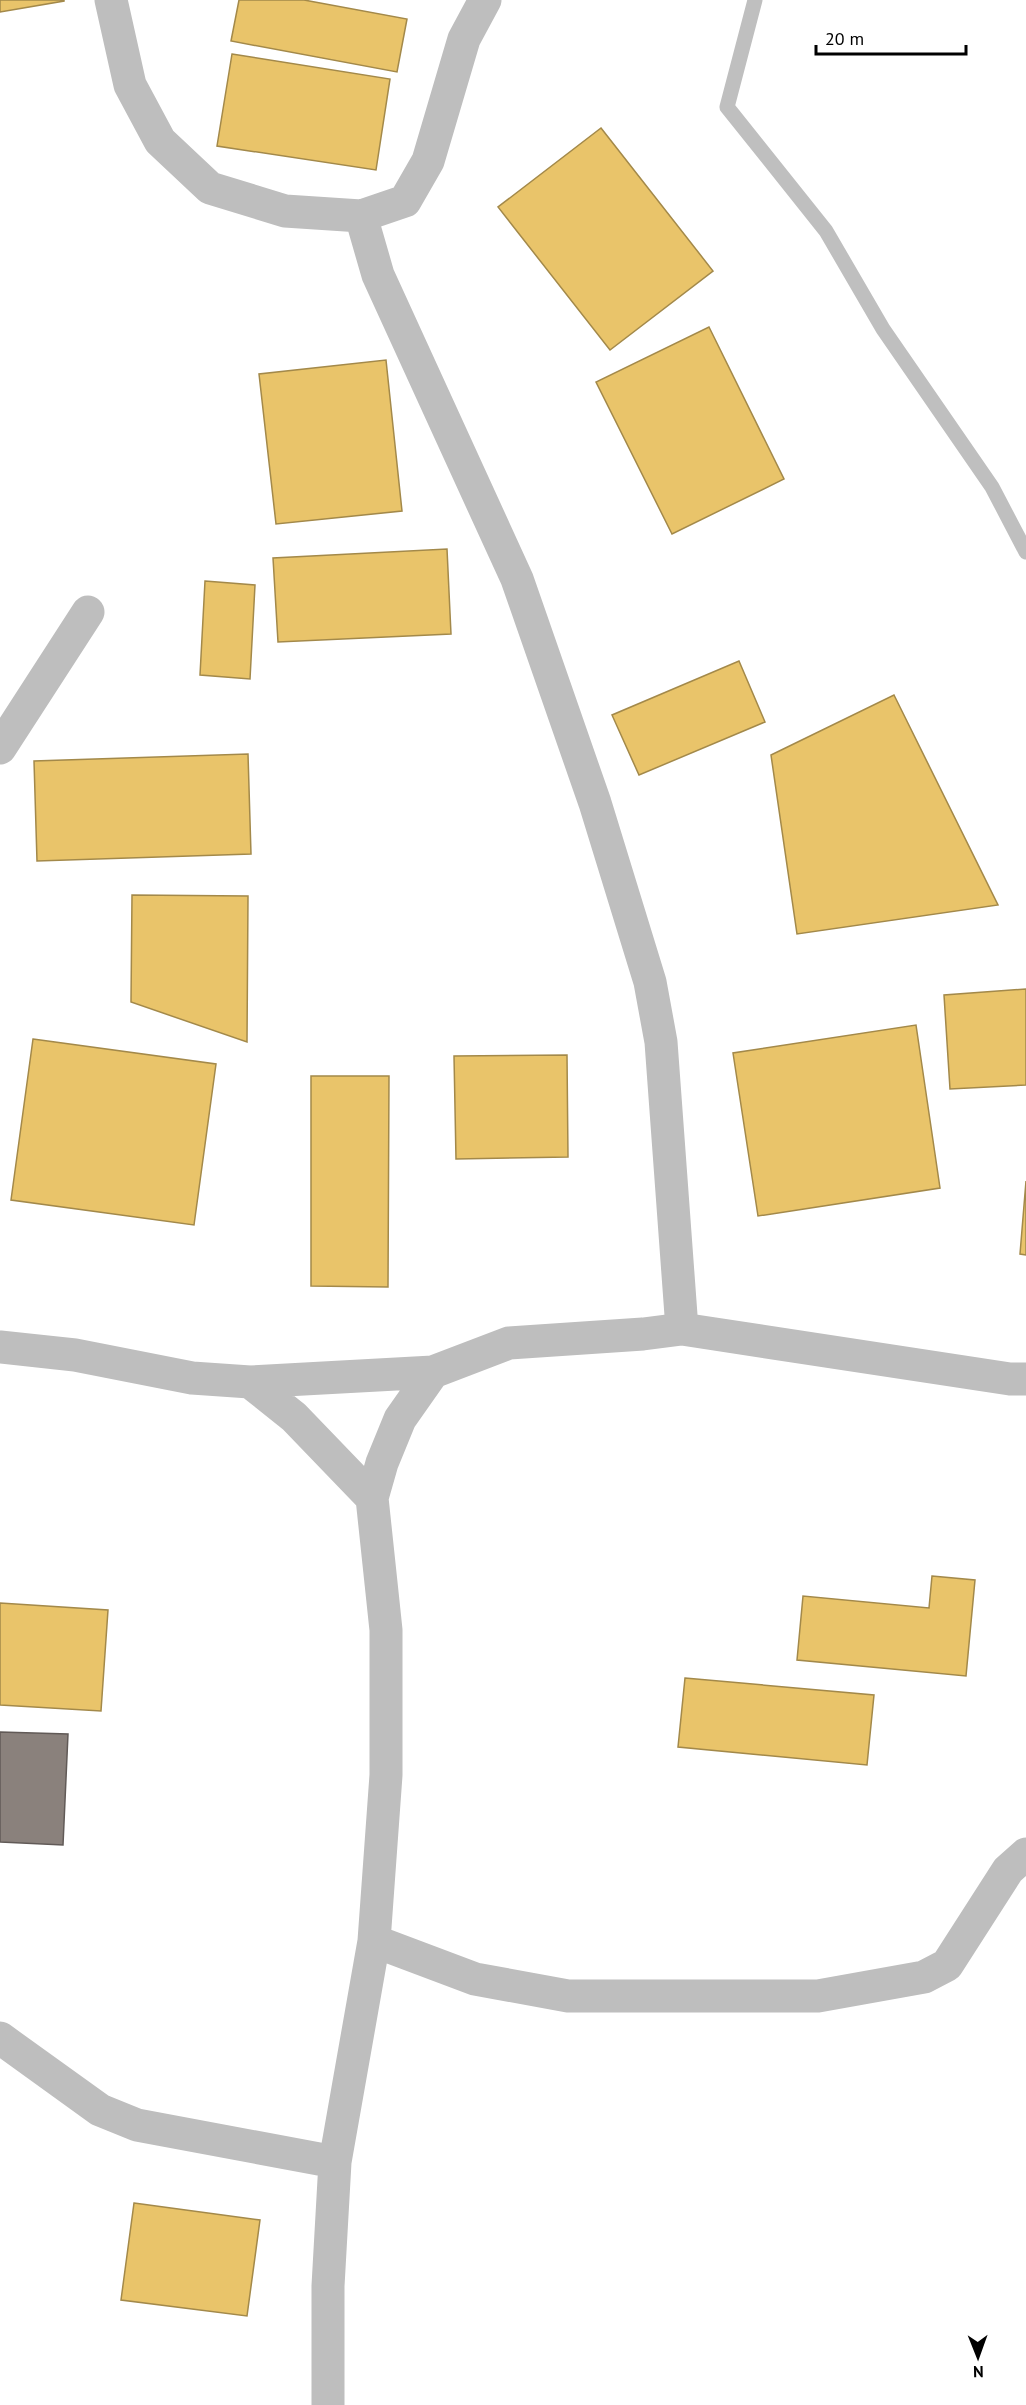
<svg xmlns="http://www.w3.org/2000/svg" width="1026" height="2405" font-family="'PT Sans',sans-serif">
	<rect width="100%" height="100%" fill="#fff"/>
	<path fill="#e9c46a" stroke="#a3894a" stroke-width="1.5" d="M 0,0 L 64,0 L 64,1 L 0,12 Z
		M 239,0 L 304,0 L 407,19 L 397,72 L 231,41 Z
		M 232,54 L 390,79 L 376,170 L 217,146 Z
		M 601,128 L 713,271 L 610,350 L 498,207 Z
		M 709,327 L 784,479 L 672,534 L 596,382 Z
		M 386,360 L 402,511 L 276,524 L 259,374 Z
		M 447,549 L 451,634 L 278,642 L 273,558 Z
		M 205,581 L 255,585 L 250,679 L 200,675 Z
		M 739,661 L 765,722 L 639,775 L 612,715 Z
		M 894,695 L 998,905 L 797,934 L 771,755 Z
		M 248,754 L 251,854 L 37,861 L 34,761 Z
		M 132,895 L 248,896 L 247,1042 L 131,1002 Z
		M 1026,989 L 1026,1085 L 950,1089 L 944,995 Z
		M 916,1025 L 940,1188 L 758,1216 L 733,1053 Z
		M 33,1039 L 216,1064 L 194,1225 L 11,1200 Z
		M 567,1055 L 568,1157 L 456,1159 L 454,1056 Z
		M 311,1076 L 389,1076 L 388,1287 L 311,1286 Z
		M 1026,1181 L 1026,1255 L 1020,1254 Z
		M 932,1576 L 975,1580 L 966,1676 L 797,1660 L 803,1596 L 929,1608 Z
		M 0,1603 L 108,1610 L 101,1711 L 0,1705 Z
		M 685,1678 L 874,1695 L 867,1765 L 678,1747 Z
		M 134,2203 L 260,2220 L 247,2316 L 121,2300 Z"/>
	<path fill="#8a817c" stroke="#615a57" stroke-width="1.5" d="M 0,1732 L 68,1734 L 63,1845 L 0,1842 Z"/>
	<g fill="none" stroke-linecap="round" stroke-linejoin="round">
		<path stroke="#bfbfbf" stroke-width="15" d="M 755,0 L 727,107 L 826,231 L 883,329 L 992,487 L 1026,552"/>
		<path stroke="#bebebe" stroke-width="33" d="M 111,0 L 130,85 L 160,141 L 210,188 L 285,211 L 361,216 L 378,275 L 517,579 L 595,803 L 650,982 L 661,1042 L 682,1329
			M 361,216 L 405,201 L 428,161 L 464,39 L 485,0
			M 0,748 L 88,612
			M 0,1347 L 75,1355 L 192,1378 L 250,1382 L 433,1372 L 509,1343 L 643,1334 L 682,1329 L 1010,1379 L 1026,1379
			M 250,1382 L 294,1417 L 372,1498
			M 374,1941 L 475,1979 L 568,1996 L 818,1996 L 924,1977 L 947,1965 L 1008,1870 L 1026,1854
			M 0,2038 L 100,2110 L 137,2125 L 335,2162
			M 328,2405 L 328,2286 L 335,2162 L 374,1941 L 386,1775 L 386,1630 L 372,1498 L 382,1463 L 400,1419 L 433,1372"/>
	</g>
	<g transform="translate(978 2357) rotate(179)" stroke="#ffffff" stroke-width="4.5" paint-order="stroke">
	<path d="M0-4.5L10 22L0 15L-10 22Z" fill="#000000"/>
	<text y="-9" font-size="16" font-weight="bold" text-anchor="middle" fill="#000000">N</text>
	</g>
	<path d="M816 45v9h150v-9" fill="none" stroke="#000000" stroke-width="3"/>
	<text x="825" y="45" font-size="18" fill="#000000" stroke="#ffffff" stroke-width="4.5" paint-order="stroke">20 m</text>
</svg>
